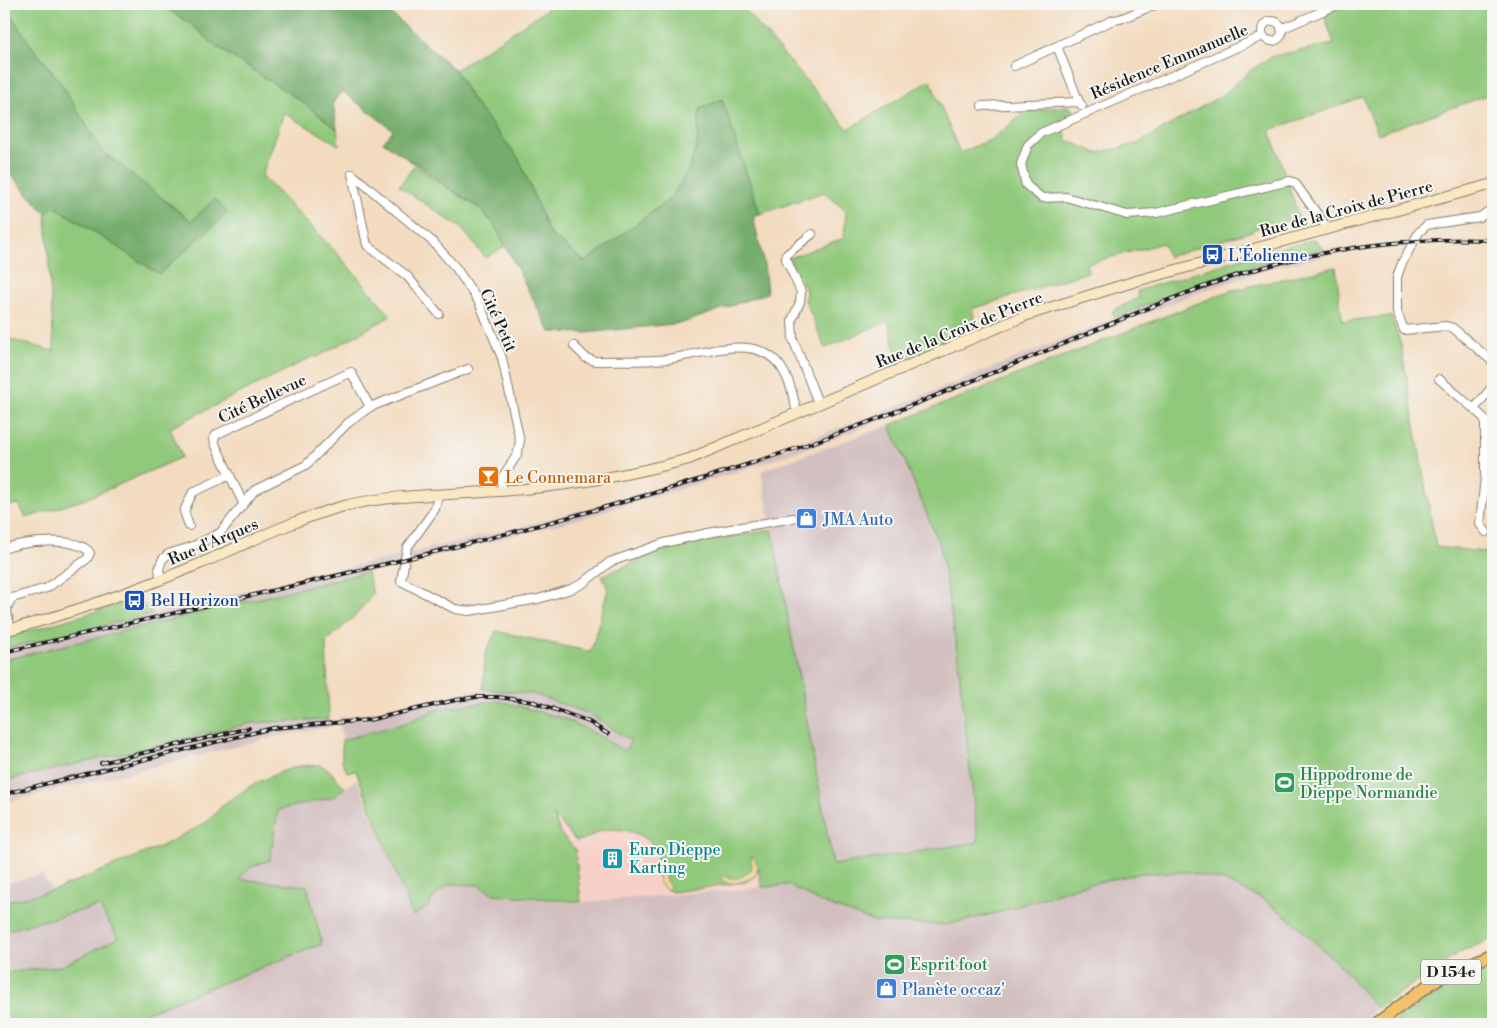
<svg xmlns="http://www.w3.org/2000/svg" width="1497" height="1028" font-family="'Libre Bodoni',serif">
	<rect width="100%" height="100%" fill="#f6f6f2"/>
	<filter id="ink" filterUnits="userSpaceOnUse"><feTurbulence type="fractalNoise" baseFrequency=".02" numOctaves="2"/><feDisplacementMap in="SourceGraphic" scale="10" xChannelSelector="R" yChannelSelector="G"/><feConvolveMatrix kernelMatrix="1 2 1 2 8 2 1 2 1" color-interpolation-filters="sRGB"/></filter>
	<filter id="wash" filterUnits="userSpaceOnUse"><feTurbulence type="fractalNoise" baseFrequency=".0096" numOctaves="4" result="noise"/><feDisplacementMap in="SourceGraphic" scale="20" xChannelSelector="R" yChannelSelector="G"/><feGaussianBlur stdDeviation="1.12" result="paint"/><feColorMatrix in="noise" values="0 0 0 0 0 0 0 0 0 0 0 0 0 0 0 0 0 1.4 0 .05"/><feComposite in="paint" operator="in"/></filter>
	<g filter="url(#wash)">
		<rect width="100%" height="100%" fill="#f3dbbf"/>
		<path fill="#f7d1c8" d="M 539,748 L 758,867 L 762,887 L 581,902 L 575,849 L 561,834 L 552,812 Z"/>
		<path fill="#d2bfc0" d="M 1324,250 L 1328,255 L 1271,268 L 1199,292 L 928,402 L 830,440 L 733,473 L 575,520 L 327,583 L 4,660 L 4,649 L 544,521 L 711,473 L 765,456 L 882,412 L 1211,280 L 1299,254 Z
			M 890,425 L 940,546 L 956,643 L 978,842 L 833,865 L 761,471 Z
			M 483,689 L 533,694 L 590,714 L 631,741 L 624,751 L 596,734 L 565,719 L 499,701 L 442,708 L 402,724 L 342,740 L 339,717 L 354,716 Z
			M 329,719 L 330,727 L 279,736 L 4,803 L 4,781 L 252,723 Z
			M 357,779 L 413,915 L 428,907 L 434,895 L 450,884 L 479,885 L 494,894 L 573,903 L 789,885 L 820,902 L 997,913 L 1076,887 L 1142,873 L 1187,872 L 1223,880 L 1265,900 L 1297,925 L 1344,970 L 1377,1008 L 1358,1024 L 151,1024 L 147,1012 L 321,944 L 238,879 L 251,867 L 270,860 L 278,810 L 333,797 Z
			M 42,874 L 52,890 L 4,902 L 4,884 Z
			M 99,906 L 118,938 L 62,966 L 4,973 L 4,931 Z"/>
		<path fill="#91c97c" stroke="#56724c" d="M 4,4 L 160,4 L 191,24 L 217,47 L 301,101 L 337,129 L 339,145 L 284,113 L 262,176 L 336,252 L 391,316 L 317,357 L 314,356 L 170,428 L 182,457 L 86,499 L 26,518 L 19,504 L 4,507 L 4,338 L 54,351 L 46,214 L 54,206 L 159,274 L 191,221 L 102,151 L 59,80 L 30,44 Z
			M 555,4 L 740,4 L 848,129 L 930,80 L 960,153 L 992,139 L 1027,111 L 1067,106 L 1072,109 L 1073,113 L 1061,119 L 1067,140 L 1097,153 L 1137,144 L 1224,94 L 1251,70 L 1273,56 L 1334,44 L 1324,14 L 1354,4 L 1493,4 L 1493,35 L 1480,47 L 1493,58 L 1493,88 L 1488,95 L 1378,134 L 1363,97 L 1270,130 L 1299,217 L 1261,229 L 1256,228 L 1252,231 L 1168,257 L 1163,243 L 1086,264 L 1088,272 L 972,309 L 977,329 L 899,363 L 888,321 L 825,348 L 805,300 L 806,290 L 789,258 L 844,238 L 846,211 L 824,192 L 760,214 L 722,99 L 700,109 L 697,145 L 689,171 L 671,198 L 585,262 L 549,233 L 519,159 L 473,101 L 455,70 Z
			M 414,166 L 480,209 L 494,224 L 505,246 L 486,258 L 461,228 L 399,186 Z
			M 1315,239 L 1324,250 C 1251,262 1183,290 1115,318 L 1112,311 L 1139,298 L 1137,291 L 1249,256 Z
			M 1336,267 L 1342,321 L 1391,316 L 1401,345 L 1436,547 L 1493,553 L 1493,938 L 1459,953 L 1377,1008 L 1344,970 L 1297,925 L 1265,900 L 1223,881 L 1187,872 L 1142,873 L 1076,887 L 997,913 L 946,925 L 874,922 L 820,902 L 789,885 L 762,887 L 758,868 L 755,876 L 745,882 L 672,892 C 645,881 668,855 648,840 C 638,832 614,826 601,831 C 591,835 587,840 576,841 L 553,814 L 561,834 L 575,849 L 581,902 L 494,894 L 479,885 L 450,884 L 435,895 L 428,907 L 413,916 L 356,771 L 347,772 L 342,761 L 342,740 L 402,724 L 442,708 L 499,701 L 565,719 L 596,734 L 624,751 L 631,741 L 590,714 L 533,694 L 483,689 L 485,654 L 496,631 L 591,652 L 608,589 L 602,576 L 660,551 L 772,529 L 833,865 L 978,842 L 956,643 L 940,546 L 890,425 L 1229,291 Z
			M 367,572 L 373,594 L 356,615 L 326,642 L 329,719 L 252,723 L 4,781 L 4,660 Z
			M 139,599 L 154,614 L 4,649 L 4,638 Z
			M 320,765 L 329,770 L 345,788 L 333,797 L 278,810 L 270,860 L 251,867 L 239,879 L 307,886 L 322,944 L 147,1012 L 151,1024 L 4,1024 L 4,973 L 62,966 L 118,938 L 99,906 L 4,931 L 4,902 L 55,890 L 164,845 L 207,822 L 224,804 L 252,785 L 283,771 L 300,766 Z
			M 1493,965 L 1493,1024 L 1391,1024 L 1423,1001 Z"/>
		<path fill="#74ad6c" stroke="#486444" d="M 4,4 L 30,44 L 59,80 L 102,151 L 191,221 L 215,199 L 228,213 L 159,274 L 54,206 L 46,214 L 4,167 Z
			M 160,4 L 365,4 L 394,16 L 455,70 L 473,101 L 519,159 L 549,233 L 585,262 L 671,198 L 688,171 L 697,145 L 700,109 L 722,99 L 760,214 L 753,216 L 764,264 L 767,293 L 683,323 L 586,333 L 550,332 L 494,224 L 480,209 L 383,142 L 393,130 L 342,91 L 333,103 L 337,129 L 301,101 L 217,47 L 191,24 Z"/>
		<path fill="#eeda9e" stroke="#857b5d" d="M 751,857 L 754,857 L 758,867 L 755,876 C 744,882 732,886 721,880 L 722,876 C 734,881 744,879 752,868 Z
			M 665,863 L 665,879 L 670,887 L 667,890 L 659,883 L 657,864 Z"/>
	</g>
	<g filter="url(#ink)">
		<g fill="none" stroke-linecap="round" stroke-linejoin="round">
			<defs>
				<path id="minor" d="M1262 31a10 10 0 1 1 20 0a10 10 0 1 1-20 0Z
					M 1281,29 L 1339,4
					M 1263,36 L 1041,133 L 1028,145 L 1021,164 L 1026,185 L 1042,198 L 1066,197 L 1127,215 L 1156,213 L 1290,181 L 1295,183 L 1328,229
					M 1014,66 L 1057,46
					M 1079,102 L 1057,46 L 1113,20 L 1120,19 L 1157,4
					M 982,106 L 1079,102 L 1082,106
					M 352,174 L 433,242 L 456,268 L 479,302 L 502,358 L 520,441 L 517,455 L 503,476 L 501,491
					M 352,174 L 367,245 L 407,276 L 439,314
					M 1493,208 L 1480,217 L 1427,225 L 1419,232 L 1402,263 L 1397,277 L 1397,312 L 1404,330 L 1446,326 L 1453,328 L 1493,362
					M 812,234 L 786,255 L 786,259 L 801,292 L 800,302 L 792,320 L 793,339 L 818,403
					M 574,346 L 586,358 L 595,361 C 619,360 644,362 668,359 C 706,354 764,328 786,376 C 792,387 794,401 797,412
					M 1439,379 L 1474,409
					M 438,495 L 435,509 L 407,548 L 401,581 L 455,609 L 469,611 L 538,599 L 571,589 L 582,584 L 610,562 L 664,543 L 708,533 L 793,518
					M 243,503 L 215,444 L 214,438 L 217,434 L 351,372 L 370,407
					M 189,526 L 184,511 L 193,492 L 230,475
					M 1486,532 L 1480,524 L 1485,477 L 1485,419 L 1474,409 L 1493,386
					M 4,549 C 20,541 79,536 90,553 L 87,559 L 47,588 L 12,598 L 6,609 L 11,630
					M 161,580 L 159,569 L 162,560 L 168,554 L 191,547 L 220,533 L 255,490 L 306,465 L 348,423 L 370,407 L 468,369"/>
				<path id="secondary" d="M 4,631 C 70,614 134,591 197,565 C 246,544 296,518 348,505 C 397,494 449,495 499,491 C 563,487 626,476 689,459 L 1027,315 L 1136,281 L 1493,184"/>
				<path id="primary" d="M 1376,1024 L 1437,979 L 1493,954"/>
			</defs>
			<use href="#minor" stroke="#887c6e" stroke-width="10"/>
			<use href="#secondary" stroke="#887c6e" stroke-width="12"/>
			<use href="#primary" stroke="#887c6e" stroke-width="14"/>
			<use href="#minor" stroke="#fff" stroke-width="8"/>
			<use href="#secondary" stroke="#fae7c3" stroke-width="10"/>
			<use href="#primary" stroke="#f3c26a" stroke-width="11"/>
			<defs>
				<path id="rail" d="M 4,652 C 254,594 507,542 752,463 C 856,430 957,387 1058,346 C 1123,319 1187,290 1254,270 C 1332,247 1413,237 1493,240
					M 101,763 L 249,728
					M 4,794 L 273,728 L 369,720 L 456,700 L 477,697 L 498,697 L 534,702 L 589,722 L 608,734"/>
			</defs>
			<use href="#rail" stroke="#1c1c1c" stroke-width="4"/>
			<use href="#rail" stroke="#f6f6f2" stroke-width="2" stroke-dasharray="5.5" stroke-linecap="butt"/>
		</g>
	</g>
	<defs>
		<symbol id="bus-square" viewBox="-11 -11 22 22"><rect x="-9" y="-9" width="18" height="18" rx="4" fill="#1a4fb4" stroke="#f6f6f2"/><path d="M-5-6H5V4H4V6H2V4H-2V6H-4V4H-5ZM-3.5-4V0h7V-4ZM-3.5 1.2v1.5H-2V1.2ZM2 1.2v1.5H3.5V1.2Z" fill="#fff"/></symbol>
		<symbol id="bar-square" viewBox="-11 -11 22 22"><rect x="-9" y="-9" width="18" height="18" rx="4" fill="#e8710a" stroke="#f6f6f2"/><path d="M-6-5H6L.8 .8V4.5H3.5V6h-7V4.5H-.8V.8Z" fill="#fff"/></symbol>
		<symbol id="shop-square" viewBox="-11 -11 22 22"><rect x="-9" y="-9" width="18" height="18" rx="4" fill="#3f7fe0" stroke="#f6f6f2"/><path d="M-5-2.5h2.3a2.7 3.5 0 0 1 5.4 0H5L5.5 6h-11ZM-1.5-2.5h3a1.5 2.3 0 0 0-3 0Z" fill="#fff"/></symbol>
		<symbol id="stadium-square" viewBox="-11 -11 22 22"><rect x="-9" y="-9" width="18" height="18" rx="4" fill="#2e9e5b" stroke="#f6f6f2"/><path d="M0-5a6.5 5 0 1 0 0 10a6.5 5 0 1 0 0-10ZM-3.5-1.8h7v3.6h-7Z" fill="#fff"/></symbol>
		<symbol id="building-square" viewBox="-11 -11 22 22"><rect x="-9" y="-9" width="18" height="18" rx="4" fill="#0f9aa8" stroke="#f6f6f2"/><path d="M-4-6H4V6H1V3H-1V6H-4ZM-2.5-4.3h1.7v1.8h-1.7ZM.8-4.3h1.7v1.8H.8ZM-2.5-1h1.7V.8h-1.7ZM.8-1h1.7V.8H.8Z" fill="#fff"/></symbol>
	</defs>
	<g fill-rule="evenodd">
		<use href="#bus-square" x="1200" y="242" width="25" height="25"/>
		<use href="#bar-square" x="476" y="464" width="25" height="25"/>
		<use href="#shop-square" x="794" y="506" width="25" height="25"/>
		<use href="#bus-square" x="122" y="588" width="25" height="25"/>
		<use href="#stadium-square" x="1272" y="770" width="25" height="25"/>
		<use href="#building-square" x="600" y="846" width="25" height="25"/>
		<use href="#stadium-square" x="882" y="952" width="25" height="25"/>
		<use href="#shop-square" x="874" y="976" width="25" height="25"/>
	</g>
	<g text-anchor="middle" stroke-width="4" stroke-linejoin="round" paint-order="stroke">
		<rect fill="#f6f6f2" stroke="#5d5d5c" stroke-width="1" x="1421" y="959.5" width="60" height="25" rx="4"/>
		<g font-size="15" font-weight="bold" fill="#1c1c1c">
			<text x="1451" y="977">D 154e</text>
		</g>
		<g font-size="16" fill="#1c1c1c" stroke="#f6f6f2">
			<text transform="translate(1169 61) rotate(-23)" y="6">Résidence Emmanuelle</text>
			<text transform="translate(1346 208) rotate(-15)" y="6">Rue de la Croix de Pierre</text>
			<text transform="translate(499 320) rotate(66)" y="6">Cité Petit</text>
			<text transform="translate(959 329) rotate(-22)" y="6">Rue de la Croix de Pierre</text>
			<text transform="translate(262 398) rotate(-25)" y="6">Cité Bellevue</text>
			<text transform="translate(213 541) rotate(-23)" y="6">Rue d'Arques</text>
		</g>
		<g font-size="16" fill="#164399" stroke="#f6f6f2" text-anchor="start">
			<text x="1228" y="261">L'Éolienne</text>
			<text x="151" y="606">Bel Horizon</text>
		</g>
		<g font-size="16" fill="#c56008" stroke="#f6f6f2" text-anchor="start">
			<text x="505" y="483">Le Connemara</text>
		</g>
		<g font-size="16" fill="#366cbe" stroke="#f6f6f2" text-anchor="start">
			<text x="823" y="525">JMA Auto</text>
			<text x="902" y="995">Planète occaz'</text>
		</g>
		<g font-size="16" fill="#27864d" stroke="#f6f6f2" text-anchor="start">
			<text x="1300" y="780">Hippodrome de<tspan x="1300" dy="18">Dieppe Normandie</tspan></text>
			<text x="910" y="970">Esprit foot</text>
		</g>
		<g font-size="16" fill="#0d838f" stroke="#f6f6f2" text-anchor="start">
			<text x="629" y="855">Euro Dieppe<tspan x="629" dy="18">Karting</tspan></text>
		</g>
	</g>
	<rect width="1497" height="1028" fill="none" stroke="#f6f6f2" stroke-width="20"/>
</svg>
